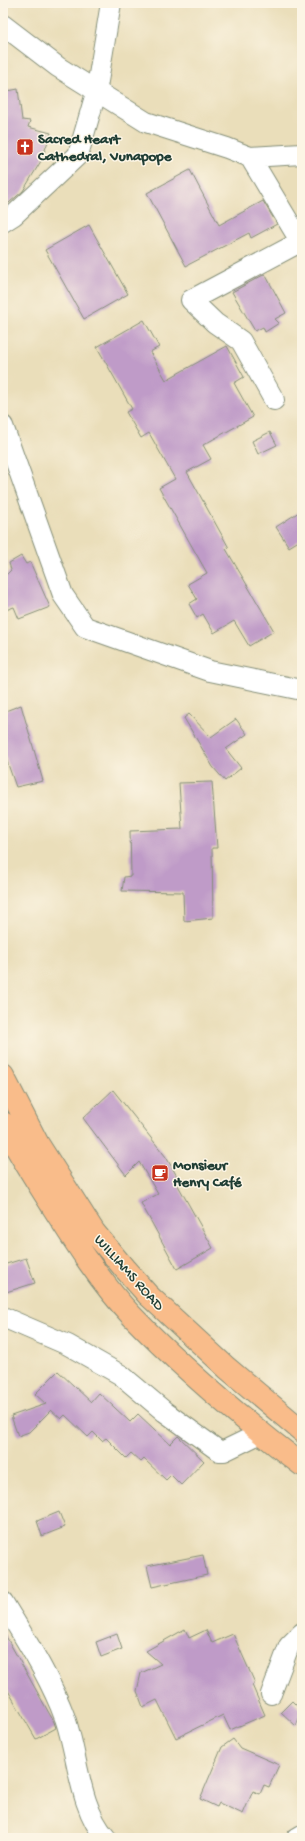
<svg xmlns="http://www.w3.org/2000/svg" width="305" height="1841" font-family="'Gochi Hand',sans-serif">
	<rect width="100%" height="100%" fill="#fcf5e5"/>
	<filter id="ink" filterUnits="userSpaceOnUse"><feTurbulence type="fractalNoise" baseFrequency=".025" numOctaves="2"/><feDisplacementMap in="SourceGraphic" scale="8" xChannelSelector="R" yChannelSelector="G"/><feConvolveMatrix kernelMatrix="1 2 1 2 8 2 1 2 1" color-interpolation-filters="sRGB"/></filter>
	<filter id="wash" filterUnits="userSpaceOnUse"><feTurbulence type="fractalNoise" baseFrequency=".012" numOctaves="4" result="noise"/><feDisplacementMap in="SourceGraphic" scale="16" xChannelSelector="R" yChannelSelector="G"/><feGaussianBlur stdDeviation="0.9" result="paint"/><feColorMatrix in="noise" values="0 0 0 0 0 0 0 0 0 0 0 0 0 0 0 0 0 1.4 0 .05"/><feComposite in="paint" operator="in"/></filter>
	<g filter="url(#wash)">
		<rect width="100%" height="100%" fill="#eadeba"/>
		<g id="blocks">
			<path fill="#bf9bc8" d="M 18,89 L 22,120 L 30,121 L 28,127 L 51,133 L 41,161 L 23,191 L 3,208 L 3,92 Z
				M 190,170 L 219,225 L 263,201 L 277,224 L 251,238 L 249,233 L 186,266 L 147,193 Z
				M 89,225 L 128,294 L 84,319 L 45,250 Z
				M 265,274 L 286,313 L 275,319 L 279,323 L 265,332 L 263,327 L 255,331 L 232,292 Z
				M 144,320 L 159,347 L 150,352 L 166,380 L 227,346 L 244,377 L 234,383 L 253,417 L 203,445 L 211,459 L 187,472 L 229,548 L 226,549 L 274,631 L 249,646 L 234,621 L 214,633 L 203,614 L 197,618 L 189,604 L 197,599 L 188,584 L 207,573 L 159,488 L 175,479 L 149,433 L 141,438 L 126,412 L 132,409 L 97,347 Z
				M 270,432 L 277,445 L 258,454 L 252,441 Z
				M 302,510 L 302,539 L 289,547 L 276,527 Z
				M 21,556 L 26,564 L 30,562 L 50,607 L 19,619 L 14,607 L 3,611 L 3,578 L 11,570 L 9,563 Z
				M 21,705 L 43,781 L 16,787 L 3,750 L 3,712 Z
				M 189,714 L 211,737 L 236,719 L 247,734 L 226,749 L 241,768 L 225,781 L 213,767 L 184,718 Z
				M 212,782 L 217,848 L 212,848 L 213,918 L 184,921 L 183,892 L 122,891 L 124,877 L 131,876 L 130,831 L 182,829 L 179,783 Z
				M 113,1090 L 166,1157 L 178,1178 L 175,1180 L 213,1248 L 177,1269 L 141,1203 L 158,1194 L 139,1162 L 126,1175 L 83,1118 Z
				M 26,1258 L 35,1283 L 3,1293 L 3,1265 Z
				M 58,1371 L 91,1402 L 99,1393 L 130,1422 L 138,1414 L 170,1444 L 178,1436 L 204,1461 L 181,1485 L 171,1475 L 166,1480 L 144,1459 L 141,1462 L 131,1453 L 126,1458 L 106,1438 L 102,1441 L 93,1432 L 88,1437 L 65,1415 L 61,1419 L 51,1410 L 29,1432 L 18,1436 L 11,1416 L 46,1404 L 35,1394 Z
				M 59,1512 L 65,1527 L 42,1536 L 37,1521 Z
				M 203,1555 L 207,1575 L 152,1587 L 147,1566 Z
				M 185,1629 L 189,1638 L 206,1630 L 212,1643 L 233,1634 L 255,1683 L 252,1685 L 265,1715 L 230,1730 L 223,1715 L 176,1738 L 157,1700 L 143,1707 L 137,1691 L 141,1673 L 161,1664 L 146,1651 Z
				M 3,1631 L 54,1722 L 56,1728 L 36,1739 L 3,1682 Z
				M 117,1634 L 122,1649 L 101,1657 L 96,1642 Z
				M 292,1701 L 302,1711 L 296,1726 L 281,1712 Z
				M 233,1739 L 240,1748 L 279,1765 L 269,1787 L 264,1785 L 260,1794 L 253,1791 L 243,1814 L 219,1803 L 217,1807 L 200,1799 L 222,1747 Z"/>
		</g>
	</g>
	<g filter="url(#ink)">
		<use href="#blocks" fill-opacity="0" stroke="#848e77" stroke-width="1"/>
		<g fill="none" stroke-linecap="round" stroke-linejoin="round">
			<defs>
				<path id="minor" d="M 3,25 L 58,67 L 146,122 L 227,148 L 250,157 L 296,234 L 302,246
					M 250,157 L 302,154
					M 3,222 L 14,215 L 78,155 L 96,93 L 111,3
					M 274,400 L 241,341 L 215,323 L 191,300 L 300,242
					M 3,426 L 63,595 L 85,627 L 210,671 L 302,690
					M 3,1317 L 68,1345 L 121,1375 L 165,1412 L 219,1451 L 224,1451 L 261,1433
					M 3,1602 C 25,1639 50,1677 65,1718 C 78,1755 79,1808 106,1838
					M 271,1694 L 289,1646 L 302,1633
					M 297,1838 L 302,1835"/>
				<path id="primary" d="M 3,1076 L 38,1144 L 94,1232 L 124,1268 L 148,1295 L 227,1368 L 302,1431
					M 3,1123 C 17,1151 34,1177 51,1204 C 75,1242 100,1282 131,1315 C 183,1369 242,1419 302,1465"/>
			</defs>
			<use href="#minor" stroke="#848e77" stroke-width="22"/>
			<use href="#primary" stroke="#848e77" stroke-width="24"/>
			<use href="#minor" stroke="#fff" stroke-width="20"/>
			<use href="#primary" stroke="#f9bc8a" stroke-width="22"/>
		</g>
	</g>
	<defs>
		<symbol id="church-square" viewBox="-11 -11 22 22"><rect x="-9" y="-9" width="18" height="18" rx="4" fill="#c8321e" stroke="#fcf5e5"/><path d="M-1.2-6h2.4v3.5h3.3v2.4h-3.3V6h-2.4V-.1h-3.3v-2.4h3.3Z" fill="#fff"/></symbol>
		<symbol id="cafe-square" viewBox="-11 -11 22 22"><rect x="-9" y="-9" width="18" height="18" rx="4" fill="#c8321e" stroke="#fcf5e5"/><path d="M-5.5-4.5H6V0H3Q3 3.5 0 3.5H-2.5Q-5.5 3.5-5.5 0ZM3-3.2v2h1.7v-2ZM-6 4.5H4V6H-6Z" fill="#fff"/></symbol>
	</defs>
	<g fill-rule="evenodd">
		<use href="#church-square" x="15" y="137" width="20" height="20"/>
		<use href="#cafe-square" x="150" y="1163" width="20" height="20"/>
	</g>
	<g text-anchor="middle" stroke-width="3" stroke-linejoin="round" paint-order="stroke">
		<g font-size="15" font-weight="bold" fill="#1f3d34" stroke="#fcf5e5" text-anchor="start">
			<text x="38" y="143">Sacred Heart<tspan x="38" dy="17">Cathedral, Vunapope</tspan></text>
			<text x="173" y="1169">Monsieur<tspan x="173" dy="17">Henry Café</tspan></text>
		</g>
		<g font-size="15" fill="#1f3d34" stroke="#fcf5e5">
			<text transform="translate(130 1272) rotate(48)" y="5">WILLIAMS ROAD</text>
		</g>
	</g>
	<rect width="305" height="1841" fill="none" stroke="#fcf5e5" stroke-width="16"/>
</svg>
